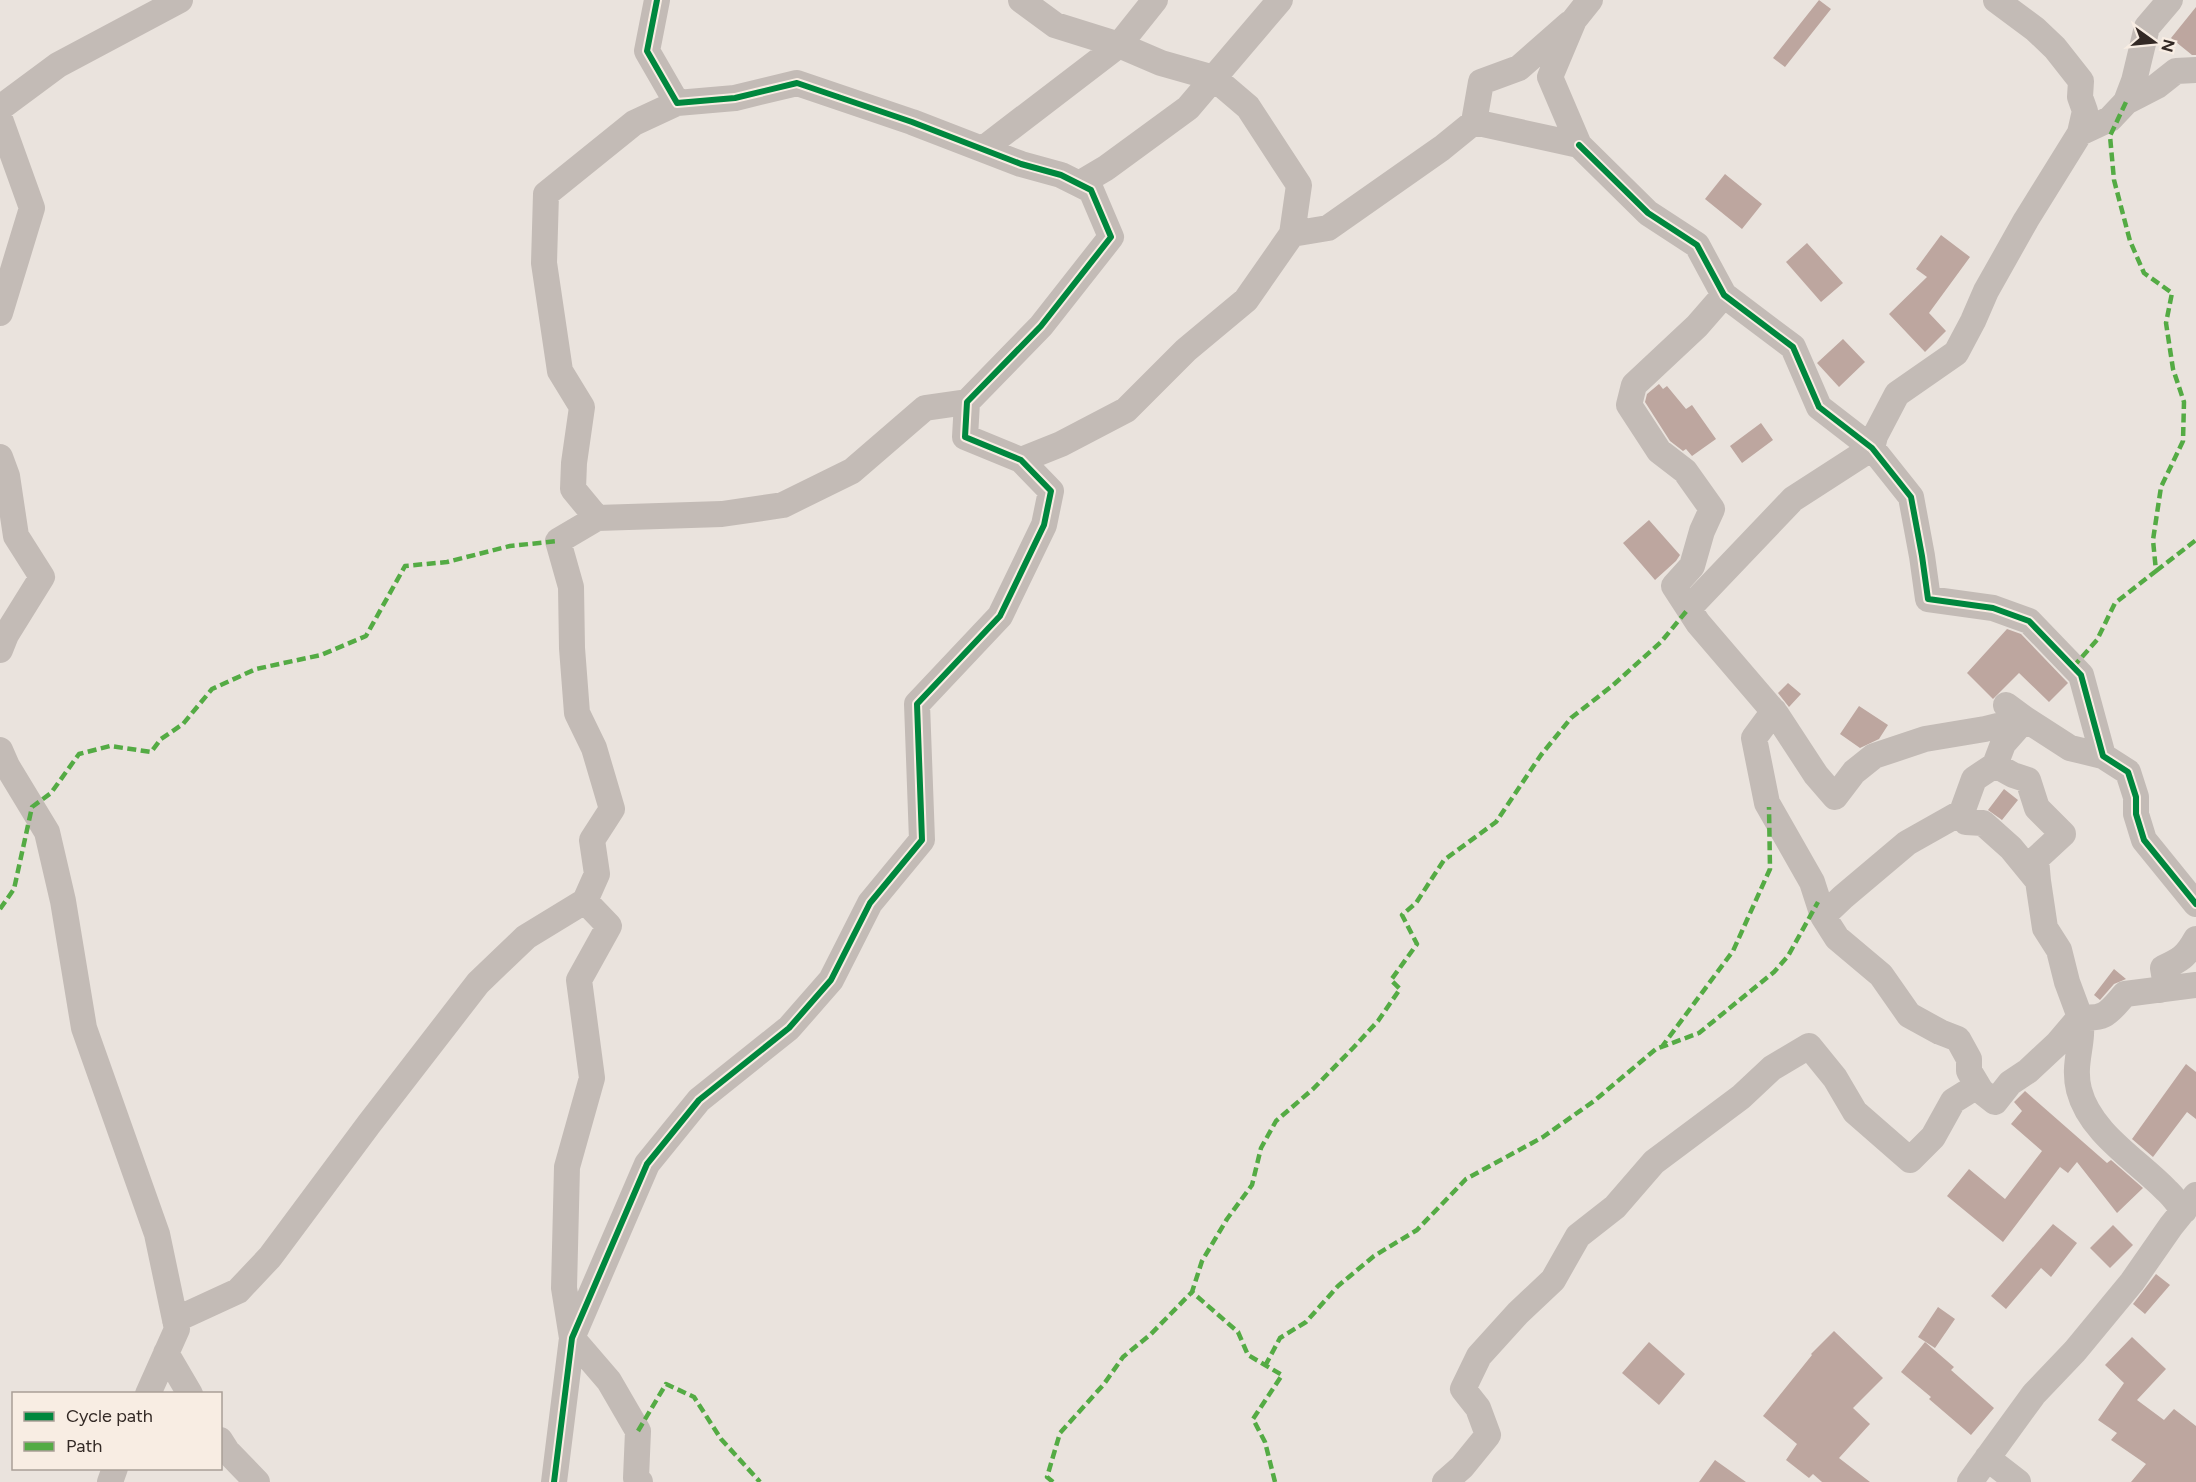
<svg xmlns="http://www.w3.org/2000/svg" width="2196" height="1482" font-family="Figtree,sans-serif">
	<rect width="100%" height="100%" fill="#eae3dd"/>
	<path fill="#bda69f" d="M 1819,0 L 1831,9 L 1785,67 L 1773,58 Z
		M 2196,7 L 2196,55 L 2192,55 L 2171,38 Z
		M 1725,174 L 1762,204 L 1742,229 L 1705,199 Z
		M 1941,235 L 1970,257 L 1929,313 L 1946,331 L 1925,352 L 1889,314 L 1927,277 L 1916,269 Z
		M 1807,243 L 1843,283 L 1821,302 L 1786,262 Z
		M 1843,339 L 1865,362 L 1839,387 L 1817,363 Z
		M 1659,384 L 1663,389 L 1667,386 L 1686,409 L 1692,405 L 1716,439 L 1692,456 L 1686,449 L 1683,451 L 1670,441 L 1645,402 L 1647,394 Z
		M 1761,423 L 1773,440 L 1742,463 L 1730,446 Z
		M 1649,520 L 1680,555 L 1676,561 L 1655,580 L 1623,543 Z
		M 2007,629 L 2021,634 L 2068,683 L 2049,702 L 2019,673 L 1993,699 L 1967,673 Z
		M 1788,683 L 1801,694 L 1789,707 L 1778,693 Z
		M 1859,706 L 1888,725 L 1879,739 L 1860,748 L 1840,734 Z
		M 2004,789 L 2018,800 L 2002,820 L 1988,810 Z
		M 2114,969 L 2126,979 L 2114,984 L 2100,1000 L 2094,995 Z
		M 2186,1064 L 2196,1072 L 2196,1119 L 2187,1112 L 2153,1157 L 2132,1139 Z
		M 2025,1091 L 2107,1163 L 2111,1160 L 2143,1188 L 2117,1213 L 2077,1162 L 2068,1173 L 2060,1167 L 2003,1242 L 1947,1196 L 1969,1169 L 2005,1199 L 2042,1151 L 2011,1124 L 2022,1111 L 2014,1102 Z
		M 2053,1224 L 2077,1243 L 2051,1277 L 2041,1268 L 2006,1309 L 1991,1296 Z
		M 2113,1225 L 2133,1245 L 2110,1268 L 2090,1248 Z
		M 2156,1274 L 2170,1285 L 2145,1314 L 2133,1304 Z
		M 1938,1307 L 1955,1319 L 1935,1348 L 1918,1337 Z
		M 1834,1331 L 1883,1378 L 1853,1408 L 1870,1424 L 1839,1458 L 1870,1482 L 1822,1482 L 1813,1474 L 1809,1478 L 1786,1460 L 1797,1444 L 1763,1416 L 1812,1355 L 1811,1354 Z
		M 2132,1337 L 2166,1369 L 2137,1400 L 2164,1420 L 2174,1409 L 2196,1426 L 2196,1482 L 2131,1482 L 2146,1464 L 2111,1440 L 2117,1433 L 2098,1420 L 2124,1383 L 2105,1365 Z
		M 1649,1342 L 1685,1374 L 1659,1405 L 1622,1373 Z
		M 1925,1342 L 1954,1367 L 1951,1370 L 1994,1408 L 1971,1435 L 1929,1399 L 1931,1397 L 1901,1372 Z
		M 1715,1460 L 1746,1482 L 1699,1482 Z"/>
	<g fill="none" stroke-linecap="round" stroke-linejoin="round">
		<path stroke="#c3bbb6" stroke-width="26" d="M 1021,0 L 1055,25 L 1119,45 L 1161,63 L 1214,78 L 1248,107 L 1299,185 L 1292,234 L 1246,300 L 1186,350 L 1126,410 L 1061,444 L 1021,460
			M 2126,102 L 2134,81 L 2147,27 L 2170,0
			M 0,108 L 58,65 L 180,0
			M 0,119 L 32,208 L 0,313
			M 1474,122 L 1481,82 L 1519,68 L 1569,24
			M 2080,133 L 2110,119 L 2126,102 L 2157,86 L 2176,71 L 2196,70
			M 1579,145 L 1648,213 L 1697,245 L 1724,295 L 1793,347 L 1819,407 L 1872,448 L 1911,497 L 1922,556 L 1928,599 L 1993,608 L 2029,621 L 2081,675 L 2103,756 L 2128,772 L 2136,797 L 2136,814 L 2144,840 L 2196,904
			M 983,149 L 1119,45 L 1155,0
			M 1079,184 L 1106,168 L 1188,108 L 1280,0
			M 1292,234 L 1328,228 L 1442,148 L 1474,122 L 1579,145 L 1550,77 L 1574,20 L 1590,0
			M 1724,295 L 1697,326 L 1634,385 L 1629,405 L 1659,451 L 1685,471 L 1712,509 L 1702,531 L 1692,566 L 1674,586 L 1698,623 L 1776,714 L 1816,775 L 1835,797 L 1854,772 L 1874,756 L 1925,739 L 1985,729 L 2025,719 L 2070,748 L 2103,756
			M 0,457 L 7,476 L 16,536 L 42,577 L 6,635 L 0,650
			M 597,518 L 573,489 L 574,463 L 582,407 L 560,371 L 544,263 L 546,194 L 634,123 L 677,103
			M 1689,608 L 1793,499 L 1872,448 L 1875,436 L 1897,394 L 1956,353 L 1973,321 L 1986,291 L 2026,220 L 2080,133 L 2085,111 L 2080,97 L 2081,81 L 2055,48 L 2035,29 L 1996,0
			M 1774,711 L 1754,738 L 1767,803 L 1812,882 L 1823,916
			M 0,750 L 7,766 L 47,832 L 63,901 L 84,1028 L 157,1234 L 177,1329 L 148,1394
			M 1995,765 L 2013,775 L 2028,780 L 2037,808 L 2063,834 L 2036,859 L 2038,881
			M 1962,812 L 1966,822 L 1983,823 L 2011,848 L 2038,881 L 2045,928 L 2059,950 L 2067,982 L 2080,1017 L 2058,1043 L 2028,1071 L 2010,1083 L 1995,1102 L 1981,1091 L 1969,1071 L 1969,1059 L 1958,1039 L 1940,1032 L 1909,1015 L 1881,975 L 1837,938 L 1823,916 L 1843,897 L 1907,843 L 1962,812 L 1974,779 L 1995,765 L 2003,744 L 2025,719 L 2006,705
			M 2160,990 L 2165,980 L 2163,968 C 2180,960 2186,957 2196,939
			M 2184,1211 C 2178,1204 2173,1196 2166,1190 C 2137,1160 2090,1133 2079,1090 C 2072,1062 2085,1043 2080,1017 C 2106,1020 2109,1012 2125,994 L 2196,985
			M 175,1320 L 238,1291 L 270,1257 L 369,1124 L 478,983 L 526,937 L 585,901
			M 166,1353 L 190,1394
			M 220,1440 L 227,1451 L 257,1482
			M 1987,1458 L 2018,1482
			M 110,1482 L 115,1468
			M 554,1482 L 572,1338 L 647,1164 L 699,1100 L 789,1028 L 831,980 L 870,903 L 922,840 L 917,704 L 1000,616 L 1044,525 L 1051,491 L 1021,460 L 965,437 L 967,402 L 1041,326 L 1111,237 L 1091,190 L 1061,175 L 1021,164 L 912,122 L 797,83 L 735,98 L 677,103 L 647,51 L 657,0
			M 640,1482 L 636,1478 L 638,1431 L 609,1381 L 572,1338 L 564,1288 L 567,1167 L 592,1078 L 579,980 L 609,926 L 585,901 L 597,874 L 592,840 L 612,809 L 594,748 L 577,713 L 572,648 L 571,587 L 558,541 L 597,518 L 722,514 L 783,505 L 852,471 L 925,408 L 967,402
			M 1445,1482 L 1462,1467 L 1488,1435 L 1478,1408 L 1463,1389 L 1479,1356 L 1518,1313 L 1553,1280 L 1578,1236 L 1615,1207 L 1654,1162 L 1741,1097 L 1772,1068 L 1809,1046 L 1835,1078 L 1855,1112 L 1910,1160 L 1933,1137 L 1953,1101 L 1977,1086
			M 1970,1482 L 2034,1394 L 2075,1351 L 2132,1282 L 2171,1226 L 2196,1195"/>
		<path stroke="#54ab44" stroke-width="4.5" stroke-dasharray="9 4.5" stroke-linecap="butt" d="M 2156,571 L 2196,540
			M 2073,667 L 2097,640 L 2115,603 L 2156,571 L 2153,540 L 2161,487 L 2183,441 L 2184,402 L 2173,369 L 2166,323 L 2172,293 L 2144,273 L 2130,241 L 2114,180 L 2110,136 L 2126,102
			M 0,909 L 14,889 L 32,807 L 51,793 L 79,754 L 110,746 L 151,752 L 161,739 L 183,724 L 212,689 L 256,669 L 321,655 L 366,636 L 405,566 L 447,562 L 510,546 L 558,541
			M 1661,1048 L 1733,951 L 1770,869 L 1769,807
			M 1265,1366 L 1280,1338 L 1306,1322 L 1338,1286 L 1374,1256 L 1417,1230 L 1466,1179 L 1543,1137 L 1594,1101 L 1656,1049 L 1699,1033 L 1774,972 L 1788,956 L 1818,902
			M 638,1431 L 666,1384 L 694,1397 L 721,1439 L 760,1482
			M 1053,1482 L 1047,1477 L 1060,1433 L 1104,1384 L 1123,1357 L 1151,1334 L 1192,1292
			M 1275,1482 L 1265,1442 L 1253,1419 L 1282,1375 L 1248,1355 L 1238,1332 L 1192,1292 L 1202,1261 L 1227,1219 L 1252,1185 L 1261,1148 L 1276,1121 L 1313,1089 L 1353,1048 L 1378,1021 L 1400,989 L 1391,980 L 1417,944 L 1402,915 L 1416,903 L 1444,860 L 1496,822 L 1541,755 L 1571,718 L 1612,686 L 1661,642 L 1689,608"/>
		<defs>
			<path id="cycleway" d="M 1579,145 L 1648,213 L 1697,245 L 1724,295 L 1793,347 L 1819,407 L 1872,448 L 1911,497 L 1922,556 L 1928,599 L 1993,608 L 2029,621 L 2081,675 L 2103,756 L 2128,772 L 2136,797 L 2136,814 L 2144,840 L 2196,904
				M 554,1482 L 572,1338 L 647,1164 L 699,1100 L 789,1028 L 831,980 L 870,903 L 922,840 L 917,704 L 1000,616 L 1044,525 L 1051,491 L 1021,460 L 965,437 L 967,402 L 1041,326 L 1111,237 L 1091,190 L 1061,175 L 1021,164 L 912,122 L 797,83 L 735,98 L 677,103 L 647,51 L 657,0"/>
		</defs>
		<use href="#cycleway" stroke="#f8ede3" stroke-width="10"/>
		<use href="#cycleway" stroke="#00873e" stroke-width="6"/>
	</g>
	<rect x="12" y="1392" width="210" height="78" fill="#f8ede3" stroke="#a99f97" stroke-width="1.5"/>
	<rect x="24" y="1412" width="30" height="9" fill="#00873e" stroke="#a99f97" stroke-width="1.5"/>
	<text x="66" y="1422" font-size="18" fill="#332925">Cycle path</text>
	<rect x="24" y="1442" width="30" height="9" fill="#54ab44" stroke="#a99f97" stroke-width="1.5"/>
	<text x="66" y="1452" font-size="18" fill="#332925">Path</text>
	<g transform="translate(2154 42) rotate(105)" stroke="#f8ede3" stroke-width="4.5" paint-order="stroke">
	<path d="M0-4.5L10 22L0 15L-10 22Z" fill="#332925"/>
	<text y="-9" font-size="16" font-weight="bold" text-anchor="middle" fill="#332925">N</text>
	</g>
</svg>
